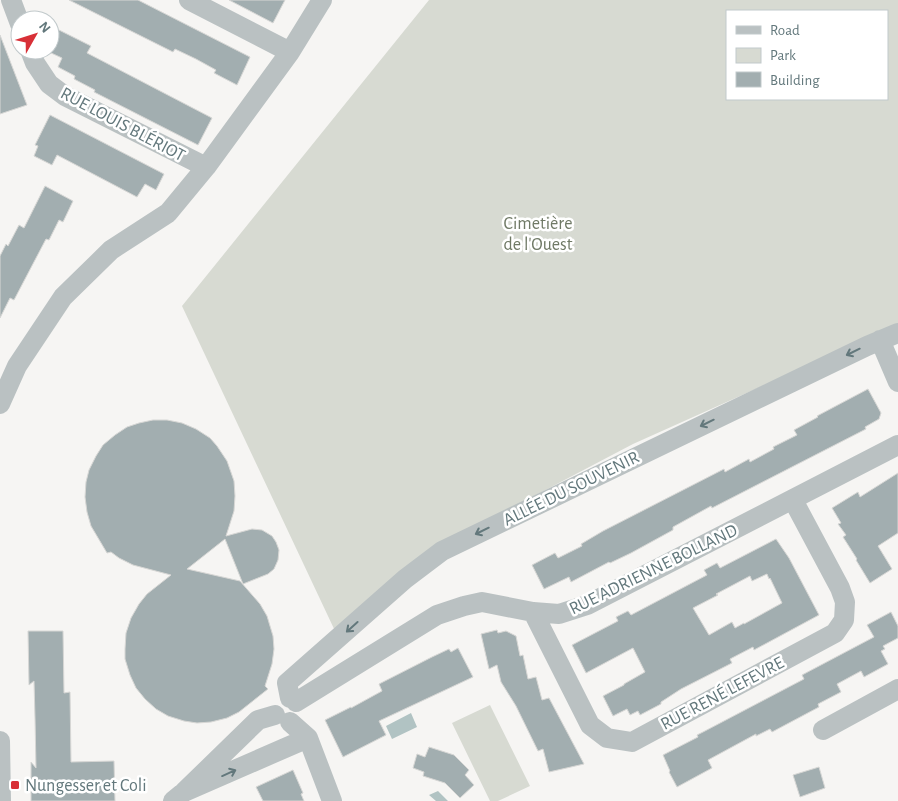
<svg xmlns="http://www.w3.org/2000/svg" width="898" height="801" font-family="'Alegreya Sans',sans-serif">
	<rect width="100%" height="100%" fill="#f6f5f3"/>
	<path fill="#d7dad2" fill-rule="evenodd" d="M 429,0 L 898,0 L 898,325 L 633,444 L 439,546 L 336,633 L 182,306 ZM 727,11 L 887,11 L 887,99 L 727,99 Z
		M 490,705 L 530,786 L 498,801 L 490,801 L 452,723 Z"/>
	<path fill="#b1c3c3" d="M 36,12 L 55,22 L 51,30 L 50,29 L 50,20 L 32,20 Z
		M 411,713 L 417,727 L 392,739 L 386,726 Z
		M 438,791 L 448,801 L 436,801 L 429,795 Z"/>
	<path fill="#a2aeb0" stroke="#d7d7d5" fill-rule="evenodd" d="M 69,0 L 138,0 L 250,57 L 237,85 L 214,73 L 216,70 L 196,59 L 175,49 L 173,52 Z
		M 229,0 L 285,0 L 273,23 Z
		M 59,30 L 91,46 L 87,53 L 212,118 L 198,145 L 94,92 L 95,90 L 74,79 L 75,76 L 58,67 L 62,58 L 49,52 Z
		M 0,35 L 27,105 L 0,114 Z
		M 50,115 L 164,174 L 156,190 L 145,184 L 137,197 L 57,155 L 52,165 L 34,156 L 38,146 L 35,145 Z
		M 45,186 L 73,201 L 63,222 L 59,220 L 49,240 L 46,239 L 14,300 L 10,298 L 0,318 L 0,256 L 6,244 L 8,246 L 19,225 L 24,228 Z
		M 868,389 L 881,413 L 879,419 L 865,427 L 866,429 L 712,508 L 711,506 L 673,527 L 673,530 L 631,553 L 610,563 L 609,562 L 571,582 L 569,577 L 544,589 L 532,565 L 555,553 L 558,558 L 582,546 L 581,544 L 603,531 L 724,469 L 725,472 L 749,459 L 750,462 L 774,449 L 773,447 L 797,435 L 794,430 L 818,417 L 817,416 Z
		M 153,420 L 167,420 L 182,423 L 196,429 L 210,438 L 217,446 L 227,461 L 234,481 L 235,496 L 234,511 L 226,536 L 252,529 L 262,530 L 272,536 L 276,542 L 279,550 L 278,560 L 274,569 L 268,574 L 243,584 L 225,539 L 187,569 L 240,581 L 260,604 L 267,616 L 273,636 L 274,649 L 272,664 L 265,686 L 268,689 L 239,712 L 227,718 L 211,722 L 197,723 L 184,721 L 168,716 L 156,709 L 145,699 L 136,688 L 130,675 L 125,659 L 125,649 L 126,633 L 131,618 L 139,604 L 147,594 L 171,575 L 133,565 L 119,558 L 111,552 L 107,553 L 91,526 L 87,512 L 85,497 L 86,482 L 89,470 L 96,456 L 103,445 L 115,435 L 127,427 L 139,423 Z
		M 898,473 L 898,533 L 878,546 L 892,569 L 870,583 L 856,560 L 857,559 L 843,537 L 846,535 L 838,524 L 841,523 L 832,508 L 858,492 L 860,497 Z
		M 776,539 L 789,558 L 819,615 L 754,650 L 753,647 L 730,659 L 732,663 L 681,689 L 661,702 L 661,704 L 640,715 L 638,711 L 630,715 L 627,709 L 613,716 L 603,696 L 624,685 L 624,684 L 645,672 L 633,648 L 586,673 L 572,645 L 618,621 L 616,617 L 628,611 L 631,615 L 707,575 L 704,570 L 717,563 L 720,568 ZM 767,574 L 769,579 L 770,578 L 782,603 L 744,624 L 744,623 L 735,628 L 732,622 L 709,635 L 693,608 L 718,595 L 716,594 L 750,576 L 752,581 Z
		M 891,612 L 898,626 L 898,638 L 883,646 L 885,649 L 881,651 L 888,664 L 864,677 L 861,671 L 837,684 L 841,692 L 818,704 L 819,707 L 772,732 L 770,729 L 756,736 L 756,734 L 708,760 L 712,768 L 677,787 L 669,772 L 670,771 L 663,755 L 698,737 L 697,735 L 703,732 L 804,679 L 802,675 L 874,637 L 867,625 Z
		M 497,630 L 498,633 L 506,631 L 516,636 L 520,656 L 523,655 L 528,679 L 536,677 L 542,700 L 549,698 L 584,764 L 549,772 L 543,749 L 538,751 L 516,706 L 501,682 L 497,665 L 489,669 L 481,634 Z
		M 28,631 L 63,631 L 64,693 L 70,692 L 71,762 L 114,761 L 115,801 L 31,801 L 31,762 L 36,768 L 35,718 L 34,681 L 29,685 Z
		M 458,648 L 473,677 L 379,721 L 386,735 L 343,757 L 325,720 L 351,707 L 351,708 L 382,691 L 379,684 L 432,657 L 449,649 L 451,652 Z
		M 429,747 L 454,755 L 469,770 L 465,775 L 474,785 L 460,798 L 445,783 L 423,776 L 424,772 L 413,768 L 417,754 L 425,757 Z
		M 819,767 L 825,788 L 800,797 L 793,775 Z
		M 293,770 L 303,793 L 301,794 L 304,801 L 263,801 L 256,787 Z"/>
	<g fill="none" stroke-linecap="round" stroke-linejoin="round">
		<path stroke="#bac1c2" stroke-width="20" d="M 11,0 L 20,24
			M 189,0 L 290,52
			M 30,50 L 35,63 L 49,84 L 65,96 L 206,167
			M 880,340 L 898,382
			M 0,404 L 17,366 L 63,297 L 111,250 L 168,213 L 206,167 L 290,52 L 322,0
			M 533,612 L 590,725 L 607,738 L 632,742 L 835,633 L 844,620 L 845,602 L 840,588 L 793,500
			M 290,698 L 287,683 L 405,579 L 442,551 L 867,346 L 898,333
			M 296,702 L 437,615 L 464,606 L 482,602 L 533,612 L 559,614 L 587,605 L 898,445
			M 290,722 L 308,738 L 332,801
			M 823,730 L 898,689
			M 0,741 L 1,801
			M 184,792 L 308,738
			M 173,801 L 184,792 L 258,720 L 275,715"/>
	</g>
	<defs><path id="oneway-shaft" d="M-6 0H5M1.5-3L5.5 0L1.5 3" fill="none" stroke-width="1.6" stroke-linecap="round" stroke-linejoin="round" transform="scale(1.25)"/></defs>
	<g stroke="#63787c">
		<use href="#oneway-shaft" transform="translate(853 352) rotate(154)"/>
		<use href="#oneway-shaft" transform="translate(707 423) rotate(154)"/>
		<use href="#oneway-shaft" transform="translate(482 531) rotate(154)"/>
		<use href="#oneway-shaft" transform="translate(352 627) rotate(138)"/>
		<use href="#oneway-shaft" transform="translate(229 773) rotate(-24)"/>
	</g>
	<rect fill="#d83037" stroke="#fff" stroke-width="2" x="10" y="780" width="10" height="10" rx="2.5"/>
	<g text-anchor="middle" stroke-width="5" stroke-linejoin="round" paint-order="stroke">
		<g font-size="18" fill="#63787c" stroke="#fff">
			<text transform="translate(123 124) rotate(28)" y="6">RUE LOUIS BLÉRIOT</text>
			<text transform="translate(571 488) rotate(-26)" y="6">ALLÉE DU SOUVENIR</text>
			<text transform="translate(653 569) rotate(-26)" y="6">RUE ADRIENNE BOLLAND</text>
			<text transform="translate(722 693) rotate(-28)" y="6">RUE RENÉ LEFEVRE</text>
		</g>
		<g font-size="18" fill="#6f7965" stroke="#fff">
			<text x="538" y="229">Cimetière<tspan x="538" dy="21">de l'Ouest</tspan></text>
		</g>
		<g font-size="18" fill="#63787c" stroke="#fff" text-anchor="start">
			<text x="25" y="791">Nungesser et Coli</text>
		</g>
	</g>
	<rect x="726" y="10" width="162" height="90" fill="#ffffff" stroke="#c1c9cb"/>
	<rect x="736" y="26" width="25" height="8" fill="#bac1c2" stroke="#c1c9cb"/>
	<text x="770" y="35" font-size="15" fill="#63787c">Road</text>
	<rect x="736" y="48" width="25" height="15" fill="#d7dad2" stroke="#c1c9cb"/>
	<text x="770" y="60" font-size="15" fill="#63787c">Park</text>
	<rect x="736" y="72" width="25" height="15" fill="#a2aeb0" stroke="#c1c9cb"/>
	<text x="770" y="85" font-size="15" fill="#63787c">Building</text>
	<g transform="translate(35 35) rotate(51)"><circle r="24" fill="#ffffff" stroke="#c1c9cb"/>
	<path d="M0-4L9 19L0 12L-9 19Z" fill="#d83037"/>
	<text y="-8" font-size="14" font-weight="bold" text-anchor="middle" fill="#63787c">N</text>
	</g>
</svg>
